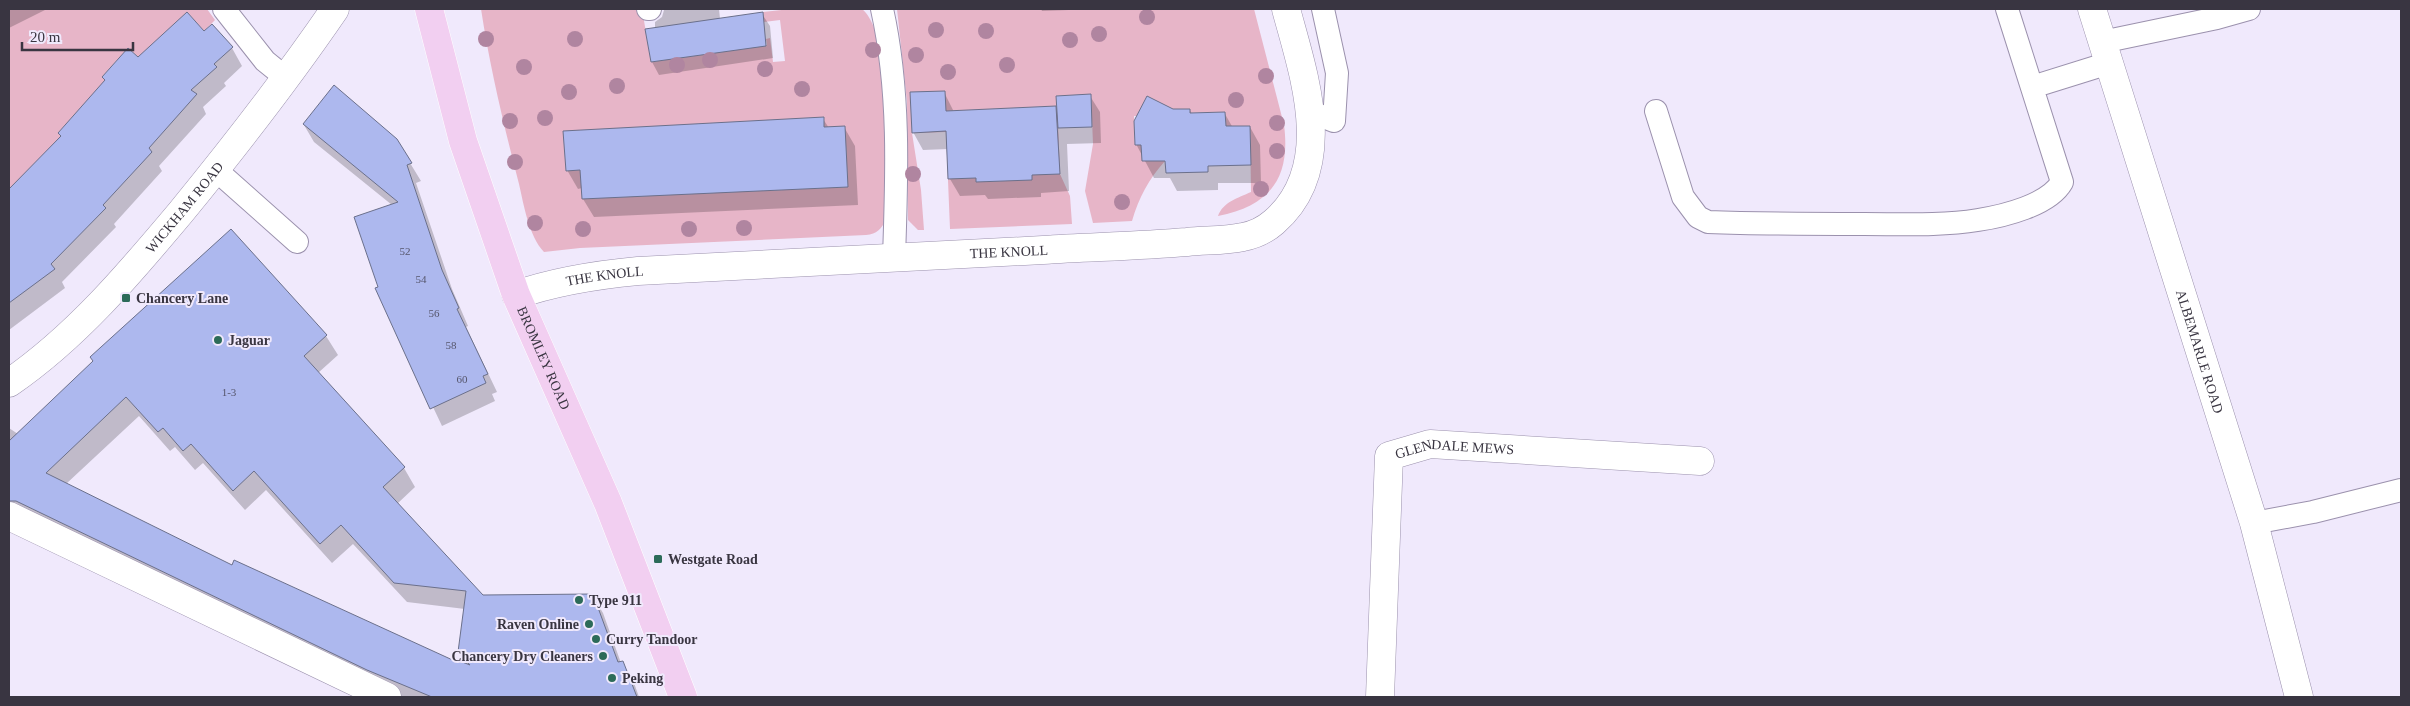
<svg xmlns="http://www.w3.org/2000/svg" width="2410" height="706" font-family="'Times New Roman',serif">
	<rect width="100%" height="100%" fill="#f0e9fc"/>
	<path fill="#e7b5c8" d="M 9,9 L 207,9 L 215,20 L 204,31 L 187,12 L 153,70 L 128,48 L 102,77 L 127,100 L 84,105 L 58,133 L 82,156 L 17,237 L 9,226 Z
		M 481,9 L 642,9 L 651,62 L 767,45 L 766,39 L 770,38 L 773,62 L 785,61 L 780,20 L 764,22 L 763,12 L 791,9 L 862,9 C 895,36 886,177 886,220 C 881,229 877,234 866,235 L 580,248 L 544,252 C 529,236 524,206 519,184 C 504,126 490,68 481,9 Z
		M 897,9 L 1254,9 L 1284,125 C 1291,178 1270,206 1218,216 C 1223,202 1238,198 1251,192 L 1250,126 L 1226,126 L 1225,112 L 1190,113 L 1190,109 L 1164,110 L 1161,103 L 1149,100 L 1140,116 L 1134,116 L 1135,144 L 1141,145 L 1165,161 C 1149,179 1139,197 1132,221 L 1093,223 L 1085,191 L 1093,144 L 1091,95 L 1057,96 L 1060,174 L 1070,196 L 1072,224 L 950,229 L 946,132 L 912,133 L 921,190 L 924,230 L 918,230 L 908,220 L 907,102 Z"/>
	<path fill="#0003" fill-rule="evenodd" d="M 9,9 L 47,9 L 9,28 Z
		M 659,9 L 719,9 L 720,19 L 762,14 L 770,26 L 773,58 L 659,75 L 652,62 L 647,30 L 655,29 L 655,22 L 662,17 L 664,10 Z
		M 1041,9 L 1096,9 L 1042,11 Z
		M 204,33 L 232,48 L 242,66 L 224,83 L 226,86 L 203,107 L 206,114 L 159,166 L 162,171 L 114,224 L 116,227 L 62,282 L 65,288 L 9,330 L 9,191 L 61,137 L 59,133 L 138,59 Z
		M 944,92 L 954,112 L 1056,107 L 1058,112 L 1090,96 L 1100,112 L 1101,143 L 1067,144 L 1069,191 L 1041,193 L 1041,197 L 988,199 L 985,195 L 960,196 L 950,179 L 948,149 L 923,150 L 913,132 Z
		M 1190,110 L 1192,114 L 1225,114 L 1233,128 L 1250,127 L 1260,145 L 1261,183 L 1218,183 L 1218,190 L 1177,191 L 1170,178 L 1154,178 L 1136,144 L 1172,111 Z
		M 823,119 L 829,128 L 844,127 L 855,146 L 858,205 L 594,217 L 583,199 L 582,188 L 578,189 L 567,170 Z
		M 304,125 L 396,140 L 421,181 L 416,183 L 452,289 L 468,326 L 466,327 L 497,392 L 492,394 L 495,401 L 442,426 L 377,289 L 379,288 L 392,205 L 314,142 Z
		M 231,230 L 326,336 L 338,355 L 318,373 L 404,468 L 415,487 L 397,504 L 483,597 L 592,595 L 603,613 L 621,663 L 633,680 L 639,697 L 560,697 L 532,619 L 523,697 L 398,697 L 9,511 L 9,428 L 18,434 ZM 139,416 L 170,451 L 175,447 L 195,470 L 203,463 L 245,510 L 266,490 L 332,563 L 353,544 L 407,602 L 465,609 L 459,652 L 467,665 L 458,664 L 233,567 L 66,484 Z"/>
	<path fill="#adb8ee" stroke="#6b708b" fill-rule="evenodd" d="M 187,12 L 204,31 L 212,24 L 233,47 L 214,64 L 217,67 L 191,90 L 197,94 L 149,148 L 152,152 L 103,205 L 106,208 L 51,264 L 55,269 L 9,303 L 9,189 L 61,136 L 58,133 L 105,80 L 102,77 L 128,48 L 138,57 Z
		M 763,12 L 766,46 L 651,62 L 645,29 Z
		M 334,85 L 397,139 L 412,163 L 407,165 L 442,270 L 459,308 L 457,309 L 488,374 L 483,376 L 486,383 L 430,409 L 375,288 L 378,287 L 354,217 L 398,202 L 303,124 Z
		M 945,91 L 946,111 L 1056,106 L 1060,174 L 1032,175 L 1032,180 L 976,182 L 976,178 L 948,179 L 946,131 L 912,133 L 910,92 Z
		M 1091,94 L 1092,127 L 1058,128 L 1056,96 Z
		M 1147,96 L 1173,109 L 1190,109 L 1190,113 L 1225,112 L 1226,126 L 1250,126 L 1251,165 L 1208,166 L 1208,172 L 1166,173 L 1165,161 L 1142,161 L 1141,145 L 1135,145 L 1134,121 Z
		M 824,117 L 824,127 L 845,126 L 848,187 L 582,199 L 580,170 L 566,171 L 563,131 Z
		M 231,229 L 327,335 L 304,356 L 405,467 L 383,487 L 483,595 L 593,594 L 618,662 L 623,661 L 637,697 L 432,697 L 367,670 L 16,501 L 9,501 L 9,441 L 93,361 L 90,357 ZM 126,397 L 158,432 L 163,428 L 183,451 L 191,444 L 233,491 L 254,471 L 320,544 L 341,525 L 394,583 L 466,591 L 458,652 L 470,665 L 457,660 L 457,662 L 234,560 L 232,565 L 46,473 Z"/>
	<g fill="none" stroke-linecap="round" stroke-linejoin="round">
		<defs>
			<path id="service" d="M 224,9 L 265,61 L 286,78
				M 648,9 L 650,9
				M 882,9 C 900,90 897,174 894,257
				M 2102,42 L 2217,18 L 2249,9
				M 2032,87 L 2109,63
				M 1656,111 L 1683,197 L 1698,217 L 1708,222 C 1760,224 1812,224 1864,224 C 1902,224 1941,226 1978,220 C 2004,216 2049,205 2062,182 L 2007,9
				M 1311,112 L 1334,121 L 1337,73 L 1323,9
				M 216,170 L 297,242
				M 2254,523 L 2313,512 L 2401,490"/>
			<g id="minor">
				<path id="s1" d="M 2092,9 L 2254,523 L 2299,697"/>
				<path id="s2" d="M 516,295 C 556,281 595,275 638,271 C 773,263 908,256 1043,250 C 1091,247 1139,246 1187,242 C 1205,240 1225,241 1243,237 C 1254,235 1266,229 1274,222 C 1337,167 1304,76 1286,9"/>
				<path d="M 9,516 L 387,697"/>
				<path id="s3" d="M 1380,697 L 1389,456 L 1430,444 L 1700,461"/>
			</g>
			<g id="secondary">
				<path id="s4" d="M 9,383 C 76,337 129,274 181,212 C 235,146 287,79 335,9"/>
			</g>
			<g id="primary">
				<path id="s5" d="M 429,9 L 463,141 L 516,295 L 608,503 L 683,697"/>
			</g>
		</defs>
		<use href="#service" stroke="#9b91ad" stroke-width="24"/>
		<use href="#minor" stroke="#9b91ad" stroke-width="29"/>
		<use href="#secondary" stroke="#9b91ad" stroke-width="29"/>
		<use href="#primary" stroke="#fff" stroke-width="29"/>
		<use href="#service" stroke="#fff" stroke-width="22"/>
		<use href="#minor" stroke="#fff" stroke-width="28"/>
		<use href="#secondary" stroke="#fff" stroke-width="28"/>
		<use href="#primary" stroke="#f2cff1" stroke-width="28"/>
	</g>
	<g fill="#b085a0">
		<circle cx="1147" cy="17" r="8"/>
		<circle cx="936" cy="30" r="8"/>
		<circle cx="986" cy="31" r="8"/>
		<circle cx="1099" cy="34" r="8"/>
		<circle cx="486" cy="39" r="8"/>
		<circle cx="575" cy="39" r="8"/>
		<circle cx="1070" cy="40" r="8"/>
		<circle cx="873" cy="50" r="8"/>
		<circle cx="916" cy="55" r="8"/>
		<circle cx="710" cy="60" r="8"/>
		<circle cx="677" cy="65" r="8"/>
		<circle cx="1007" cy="65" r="8"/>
		<circle cx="524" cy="67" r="8"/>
		<circle cx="765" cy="69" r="8"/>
		<circle cx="948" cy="72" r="8"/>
		<circle cx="1266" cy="76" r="8"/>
		<circle cx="617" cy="86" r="8"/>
		<circle cx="802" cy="89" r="8"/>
		<circle cx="569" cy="92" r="8"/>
		<circle cx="1236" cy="100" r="8"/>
		<circle cx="545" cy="118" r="8"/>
		<circle cx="510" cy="121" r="8"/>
		<circle cx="1277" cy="123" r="8"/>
		<circle cx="1277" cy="151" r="8"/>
		<circle cx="515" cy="162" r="8"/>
		<circle cx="913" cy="174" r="8"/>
		<circle cx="1261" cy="189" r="8"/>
		<circle cx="1122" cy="202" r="8"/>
		<circle cx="535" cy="223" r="8"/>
		<circle cx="744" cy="228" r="8"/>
		<circle cx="583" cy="229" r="8"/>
		<circle cx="689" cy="229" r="8"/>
	</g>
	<g fill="#2c6b59" stroke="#f0e9fc" stroke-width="2">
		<rect x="121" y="293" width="10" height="10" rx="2.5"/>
		<circle cx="218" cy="340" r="5"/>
		<rect x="653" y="554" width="10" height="10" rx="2.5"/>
		<circle cx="579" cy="600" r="5"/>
		<circle cx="589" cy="624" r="5"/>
		<circle cx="596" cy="639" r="5"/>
		<circle cx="603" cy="656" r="5"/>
		<circle cx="612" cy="678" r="5"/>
	</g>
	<g text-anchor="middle" stroke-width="4" stroke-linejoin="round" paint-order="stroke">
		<g font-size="11" fill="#56566c">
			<text x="405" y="255">52</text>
			<text x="421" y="283">54</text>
			<text x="434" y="317">56</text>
			<text x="451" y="349">58</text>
			<text x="462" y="383">60</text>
			<text x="229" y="396">1-3</text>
		</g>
		<g font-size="14" fill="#393541" stroke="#f0e9fc">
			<text dy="5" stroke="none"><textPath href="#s4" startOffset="249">WICKHAM ROAD</textPath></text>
			<text dy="5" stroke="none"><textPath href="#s2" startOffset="496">THE KNOLL</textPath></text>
			<text dy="5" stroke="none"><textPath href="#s2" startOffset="91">THE KNOLL</textPath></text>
			<text dy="5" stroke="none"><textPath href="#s1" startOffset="359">ALBEMARLE ROAD</textPath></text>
			<text dy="5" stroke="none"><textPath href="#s5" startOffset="368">BROMLEY ROAD</textPath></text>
			<text dy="5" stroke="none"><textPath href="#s3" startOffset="308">GLENDALE MEWS</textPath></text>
		</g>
		<g font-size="14" font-weight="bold" fill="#393541" stroke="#f0e9fc" text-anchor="start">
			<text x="136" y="303">Chancery Lane</text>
			<text x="228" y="345">Jaguar</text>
			<text x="668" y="564">Westgate Road</text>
			<text x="589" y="605">Type 911</text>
			<text x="579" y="629" text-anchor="end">Raven Online</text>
			<text x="606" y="644">Curry Tandoor</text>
			<text x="593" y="661" text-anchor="end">Chancery Dry Cleaners</text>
			<text x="622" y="683">Peking</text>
		</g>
	</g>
	<rect width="2410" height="706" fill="none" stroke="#393541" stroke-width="20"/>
	<path d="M22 42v8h111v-8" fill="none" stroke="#393541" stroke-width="2.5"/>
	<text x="30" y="42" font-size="15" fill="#393541" stroke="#f0e9fc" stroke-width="4" paint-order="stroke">20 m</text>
</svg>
